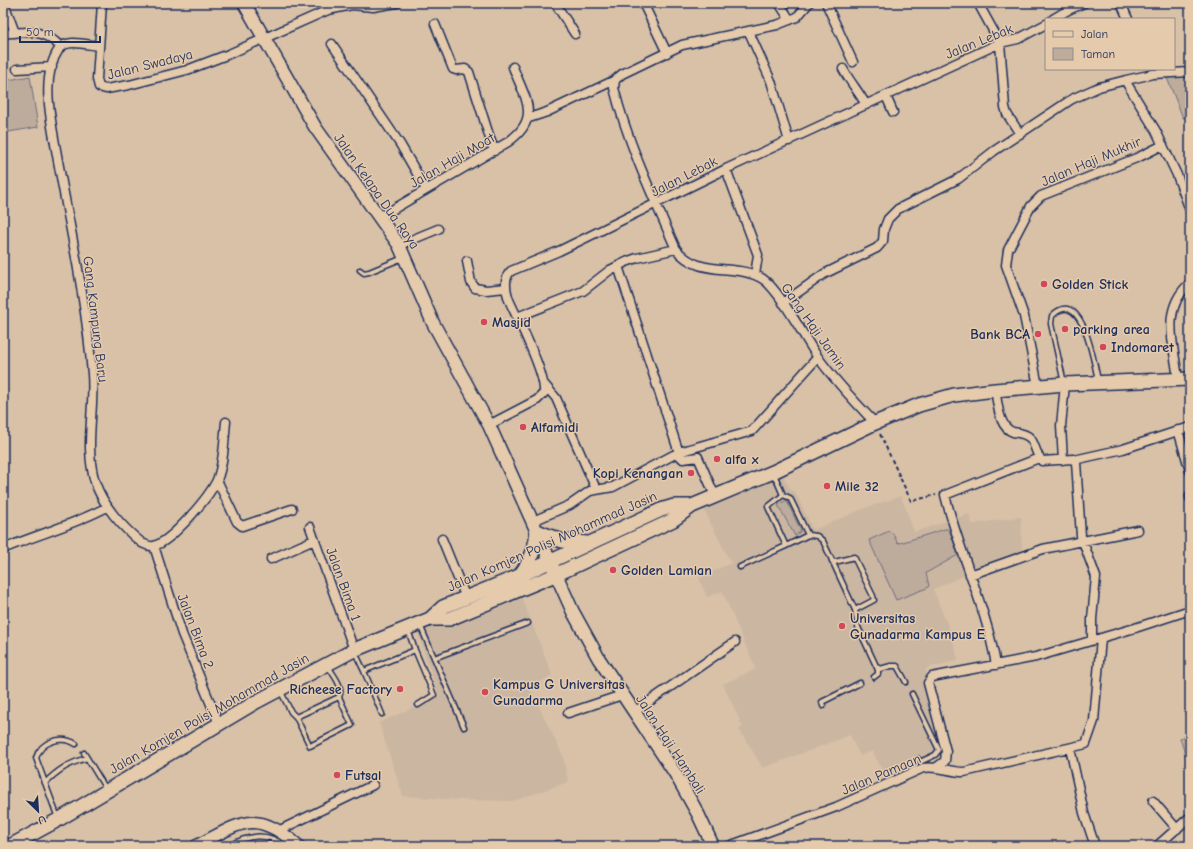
<svg xmlns="http://www.w3.org/2000/svg" width="1193" height="849" font-family="'Comic Neue',sans-serif">
	<rect width="100%" height="100%" fill="#d9c1a7"/>
	<filter id="ink" filterUnits="userSpaceOnUse"><feTurbulence type="fractalNoise" baseFrequency=".025" numOctaves="2"/><feDisplacementMap in="SourceGraphic" scale="8" xChannelSelector="R" yChannelSelector="G"/><feConvolveMatrix kernelMatrix="1 2 1 2 8 2 1 2 1" color-interpolation-filters="sRGB"/></filter>
	<g filter="url(#ink)">
		<path fill="#cbb6a2" d="M 782,474 L 790,489 L 795,492 L 813,530 L 865,508 L 901,496 L 914,532 L 969,514 L 972,524 L 1021,517 L 1022,551 L 933,589 L 952,636 L 958,660 L 927,668 L 926,671 L 945,750 L 934,760 L 886,779 L 873,751 L 860,756 L 850,735 L 763,768 L 739,729 L 743,727 L 723,684 L 756,669 L 722,591 L 707,597 L 699,578 L 731,563 L 703,508 Z
			M 518,588 L 552,675 L 530,688 L 563,756 L 568,782 L 513,801 L 460,800 L 403,796 L 379,723 L 439,696 L 415,626 Z"/>
		<path fill="#bdab9c" stroke="#6c6d7d" d="M 1190,73 L 1190,116 L 1183,118 L 1167,78 Z
			M 30,76 L 38,127 L 3,133 L 3,81 Z
			M 785,501 L 787,501 L 801,531 L 795,536 L 778,505 Z
			M 945,529 L 948,529 L 950,532 L 958,555 L 926,573 L 929,586 L 927,588 L 896,600 L 869,540 L 889,531 L 893,533 L 897,542 L 900,543 Z
			M 1190,734 L 1190,770 L 1180,738 Z"/>
		<g fill="none" stroke-linecap="round" stroke-linejoin="round">
			<defs>
				<path id="service" d="M 360,270 L 364,273 L 369,272 L 403,258
					M 1064,383 L 1051,324 L 1052,316 C 1082,285 1094,363 1098,380
					M 774,474 L 783,495
					M 783,495 L 790,498 L 808,535 L 786,546 L 768,507 Z
					M 808,535 L 817,536 L 823,541 L 855,610 L 858,627 L 878,670 L 878,674 L 874,677
					M 832,561 L 835,562 L 854,557 L 873,596 L 874,600 L 855,610
					M 740,567 L 786,546
					M 420,625 L 464,727
					M 415,650 L 434,695 L 418,705
					M 355,652 L 364,671 L 415,650 L 408,630
					M 434,658 L 528,623
					M 877,667 L 880,669 L 891,666 L 897,666 L 906,682
					M 364,671 L 382,714
					M 281,692 L 291,712 L 296,717 L 339,697 C 344,686 333,675 328,666
					M 912,694 L 939,750 L 935,755 L 920,762 L 918,759
					M 823,706 L 822,702 L 860,683
					M 296,717 L 310,746 L 352,725 L 339,697
					M 84,753 L 106,789
					M 45,783 C 58,770 69,763 87,758
					M 58,818 L 36,758 C 41,741 62,735 76,744
					M 228,846 C 247,836 266,831 285,846"/>
				<path id="minor" d="M 4,3 L 15,33
					M 102,3 L 97,79 L 99,87 L 106,89 L 129,85 L 187,70 L 229,54 L 328,10 L 352,5 L 373,7 L 397,3
					M 555,3 L 575,34
					M 643,3 L 667,53
					M 779,3 L 790,20
					M 826,3 L 853,62
					M 978,3 L 1000,43 L 1005,107 L 1007,114 L 1020,134
					M 1121,3 L 1128,19
					M 1053,19 L 1068,10 L 1084,3
					M 435,24 L 453,69 L 456,70 L 465,69 L 469,72 L 494,151
					M 749,32 L 771,81 L 789,141
					M 3,34 C 28,31 42,28 61,47
					M 332,44 L 400,144 L 426,189
					M 99,46 C 87,45 67,38 59,49 C 41,76 50,115 55,144 C 68,219 86,297 92,374 C 95,409 84,447 95,482 C 103,506 123,528 142,543 C 146,545 149,547 154,546 C 172,541 209,497 217,480 C 224,463 224,440 226,422
					M 17,69 L 52,67
					M 843,69 C 850,82 859,92 866,105
					M 1190,72 L 1153,74 L 1126,80 L 1126,82 L 1156,131 L 1177,175 L 1190,210
					M 615,80 L 614,88 C 628,144 653,197 676,249 C 700,279 736,262 763,279 C 780,291 804,337 817,356 C 834,380 855,402 875,423
					M 886,96 L 893,112
					M 529,118 L 547,112 L 615,80 L 622,74 L 682,45 L 777,25 L 797,17 L 809,3
					M 726,169 L 758,255 L 755,275
					M 380,217 L 508,142 C 542,118 525,99 513,67
					M 399,245 L 438,229
					M 467,261 L 471,282 L 475,288 L 486,290 L 506,288
					M 618,266 L 680,456 L 683,459 L 698,457 L 715,496
					M 783,303 L 824,274 L 877,248 L 883,241 L 884,229 L 888,219 L 898,209 L 958,179 L 994,151 L 1072,99 L 1099,87 L 1126,80
					M 517,317 L 583,291 L 610,270 L 626,262 L 637,258 L 676,249
					M 1178,379 C 1174,344 1160,310 1190,283
					M 544,384 L 556,398 L 596,489
					M 1038,386 L 1024,316 L 1006,265 L 1008,250 L 1031,206 L 1041,196 L 1139,157 L 1163,145
					M 995,390 C 998,402 998,427 1013,432 C 1019,433 1025,433 1030,438 C 1036,445 1035,454 1042,461 L 1073,459 L 1076,462 L 1081,536 L 1096,577 L 1092,619 L 1092,640
					M 489,425 L 537,400 L 544,393 C 546,374 518,320 509,300 C 506,291 503,278 511,271 L 559,251 L 726,169 L 1000,43 L 1018,39 L 1046,24
					M 1178,430 L 1190,471
					M 1063,460 L 1061,426 L 1065,384
					M 1074,460 L 1123,449 L 1190,427
					M 217,480 L 237,522 L 242,526 L 292,509
					M 1190,495 L 1190,498
					M 533,521 L 570,505 L 590,491 L 613,487 L 679,452 L 752,431 L 818,357
					M 310,527 L 354,650
					M 442,539 L 466,598
					M 154,546 L 182,634 L 219,724
					M 3,549 C 38,534 74,525 107,507
					M 271,559 L 314,540
					M 970,575 L 1043,549 L 1138,530
					M 996,665 C 986,606 959,552 945,495 L 1039,458
					M 634,712 L 735,642
					M 568,713 L 622,695
					M 1070,748 L 1084,813 L 1095,846
					M 937,767 L 945,761 L 946,751 L 928,683 L 932,677 L 1036,657 L 1135,628 L 1190,610
					M 1153,801 L 1177,829
					M 280,830 L 373,785
					M 557,846 L 558,845
					M 729,846 L 836,807 L 923,768 C 937,765 949,772 964,772 L 1086,744 L 1094,721 L 1101,638
					M 1157,846 L 1190,817"/>
				<path id="tertiary" d="M 196,846 C 243,822 254,808 299,846"/>
				<path id="secondary" d="M 244,3 L 315,127 L 399,245 L 433,323 L 489,425 L 573,612 L 599,659 L 675,773 L 698,814 L 713,846"/>
				<path id="primary" d="M 520,575 C 531,561 535,549 537,531 L 562,541 L 587,543
					M 430,619 L 449,619 L 555,575 L 673,520 L 692,506 L 773,472 L 875,423 L 919,405 L 954,395 L 995,390 L 1065,384 L 1190,379
					M 10,846 L 58,820 L 256,702 L 354,650 L 430,619 L 443,607 L 519,576 L 661,510 L 674,506 L 692,506"/>
			</defs>
			<use href="#service" stroke="#1b2f5e" stroke-width="7"/>
			<use href="#minor" stroke="#1b2f5e" stroke-width="11"/>
			<use href="#tertiary" stroke="#1b2f5e" stroke-width="14"/>
			<use href="#secondary" stroke="#1b2f5e" stroke-width="15"/>
			<use href="#primary" stroke="#1b2f5e" stroke-width="16"/>
			<path stroke="#1b2f5e" stroke-width="2" stroke-dasharray="4 3" stroke-linecap="butt" d="M 880,434 L 911,501 L 936,495"/>
			<use href="#service" stroke="#e5caac" stroke-width="4"/>
			<use href="#minor" stroke="#e5caac" stroke-width="8"/>
			<use href="#tertiary" stroke="#e5caac" stroke-width="11"/>
			<use href="#secondary" stroke="#e5caac" stroke-width="12"/>
			<use href="#primary" stroke="#e5caac" stroke-width="13"/>
		</g>
	</g>
	<g fill="#d1495b" stroke="#e5caac" stroke-width="1.5">
		<circle cx="1044" cy="284" r="4"/>
		<circle cx="484" cy="322" r="4"/>
		<circle cx="1065" cy="329" r="4"/>
		<circle cx="1038" cy="334" r="4"/>
		<circle cx="1103" cy="347" r="4"/>
		<circle cx="523" cy="427" r="4"/>
		<circle cx="717" cy="459" r="4"/>
		<circle cx="691" cy="473" r="4"/>
		<circle cx="827" cy="486" r="4"/>
		<circle cx="613" cy="570" r="4"/>
		<circle cx="842" cy="626" r="4"/>
		<circle cx="400" cy="689" r="4"/>
		<circle cx="485" cy="692" r="4"/>
		<circle cx="337" cy="775" r="4"/>
	</g>
	<g text-anchor="middle" stroke-width="3" stroke-linejoin="round" paint-order="stroke">
		<g font-size="14" fill="#1b2f5e" stroke="#e5caac">
			<text transform="translate(979 41) rotate(-22)" y="5">Jalan Lebak</text>
			<text transform="translate(150 64) rotate(-14)" y="5">Jalan Swadaya</text>
			<text transform="translate(452 160) rotate(-30)" y="5">Jalan Haji Moat</text>
			<text transform="translate(1091 161) rotate(-23)" y="5">Jalan Haji Mukhir</text>
			<text transform="translate(684 176) rotate(-27)" y="5">Jalan Lebak</text>
			<text transform="translate(377 191) rotate(55)" y="5">Jalan Kelapa Dua Raya</text>
			<text transform="translate(96 319) rotate(83)" y="5">Gang Kampung Baru</text>
			<text transform="translate(814 326) rotate(55)" y="5">Gang Haji Jamin</text>
			<text transform="translate(552 541) rotate(-24)" y="5">Jalan Komjen Polisi Mohammad Jasin</text>
			<text transform="translate(344 584) rotate(70)" y="5">Jalan Bima 1</text>
			<text transform="translate(196 631) rotate(69)" y="5">Jalan Bima 2</text>
			<text transform="translate(209 713) rotate(-30)" y="5">Jalan Komjen Polisi Mohammad Jasin</text>
			<text transform="translate(671 744) rotate(57)" y="5">Jalan Haji Hambali</text>
			<text transform="translate(881 774) rotate(-23)" y="5">Jalan Pamaan</text>
		</g>
		<g font-size="14" font-weight="bold" fill="#1b2f5e" stroke="#e5caac" text-anchor="start">
			<text x="1052" y="289">Golden Stick</text>
			<text x="492" y="327">Masjid</text>
			<text x="1073" y="334">parking area</text>
			<text x="1030" y="339" text-anchor="end">Bank BCA</text>
			<text x="1111" y="352">Indomaret</text>
			<text x="531" y="432">Alfamidi</text>
			<text x="725" y="464">alfa x</text>
			<text x="683" y="478" text-anchor="end">Kopi Kenangan</text>
			<text x="835" y="491">Mile 32</text>
			<text x="621" y="575">Golden Lamian</text>
			<text x="850" y="623">Universitas<tspan x="850" dy="16">Gunadarma Kampus E</tspan></text>
			<text x="493" y="689">Kampus G Universitas<tspan x="493" dy="16">Gunadarma</tspan></text>
			<text x="392" y="694" text-anchor="end">Richeese Factory</text>
			<text x="345" y="780">Futsal</text>
		</g>
	</g>
	<rect width="1193" height="849" fill="none" stroke="#e5caac" stroke-width="16"/>
	<rect x="8" y="8" width="1177" height="833" fill="none" stroke="#1b2f5e" stroke-width="1.5" filter="url(#ink)"/>
	<rect x="1045" y="18" width="130" height="52" fill="#e5caac" stroke="#948c8d"/>
	<rect x="1053" y="31" width="20" height="6" fill="#e5caac" stroke="#948c8d"/>
	<text x="1081" y="38" font-size="12" fill="#1b2f5e">Jalan</text>
	<rect x="1053" y="48" width="20" height="12" fill="#bdab9c" stroke="#948c8d"/>
	<text x="1081" y="58" font-size="12" fill="#1b2f5e">Taman</text>
	<g transform="translate(38 811) rotate(155)" stroke="#e5caac" stroke-width="3" paint-order="stroke">
	<path d="M0-3L7 15L0 10L-7 15Z" fill="#1b2f5e"/>
	<text y="-6" font-size="11" font-weight="bold" text-anchor="middle" fill="#1b2f5e">U</text>
	</g>
	<path d="M20 36v6h80v-6" fill="none" stroke="#1b2f5e" stroke-width="2"/>
	<text x="26" y="36" font-size="12" fill="#1b2f5e" stroke="#e5caac" stroke-width="3" paint-order="stroke">50 m</text>
</svg>
